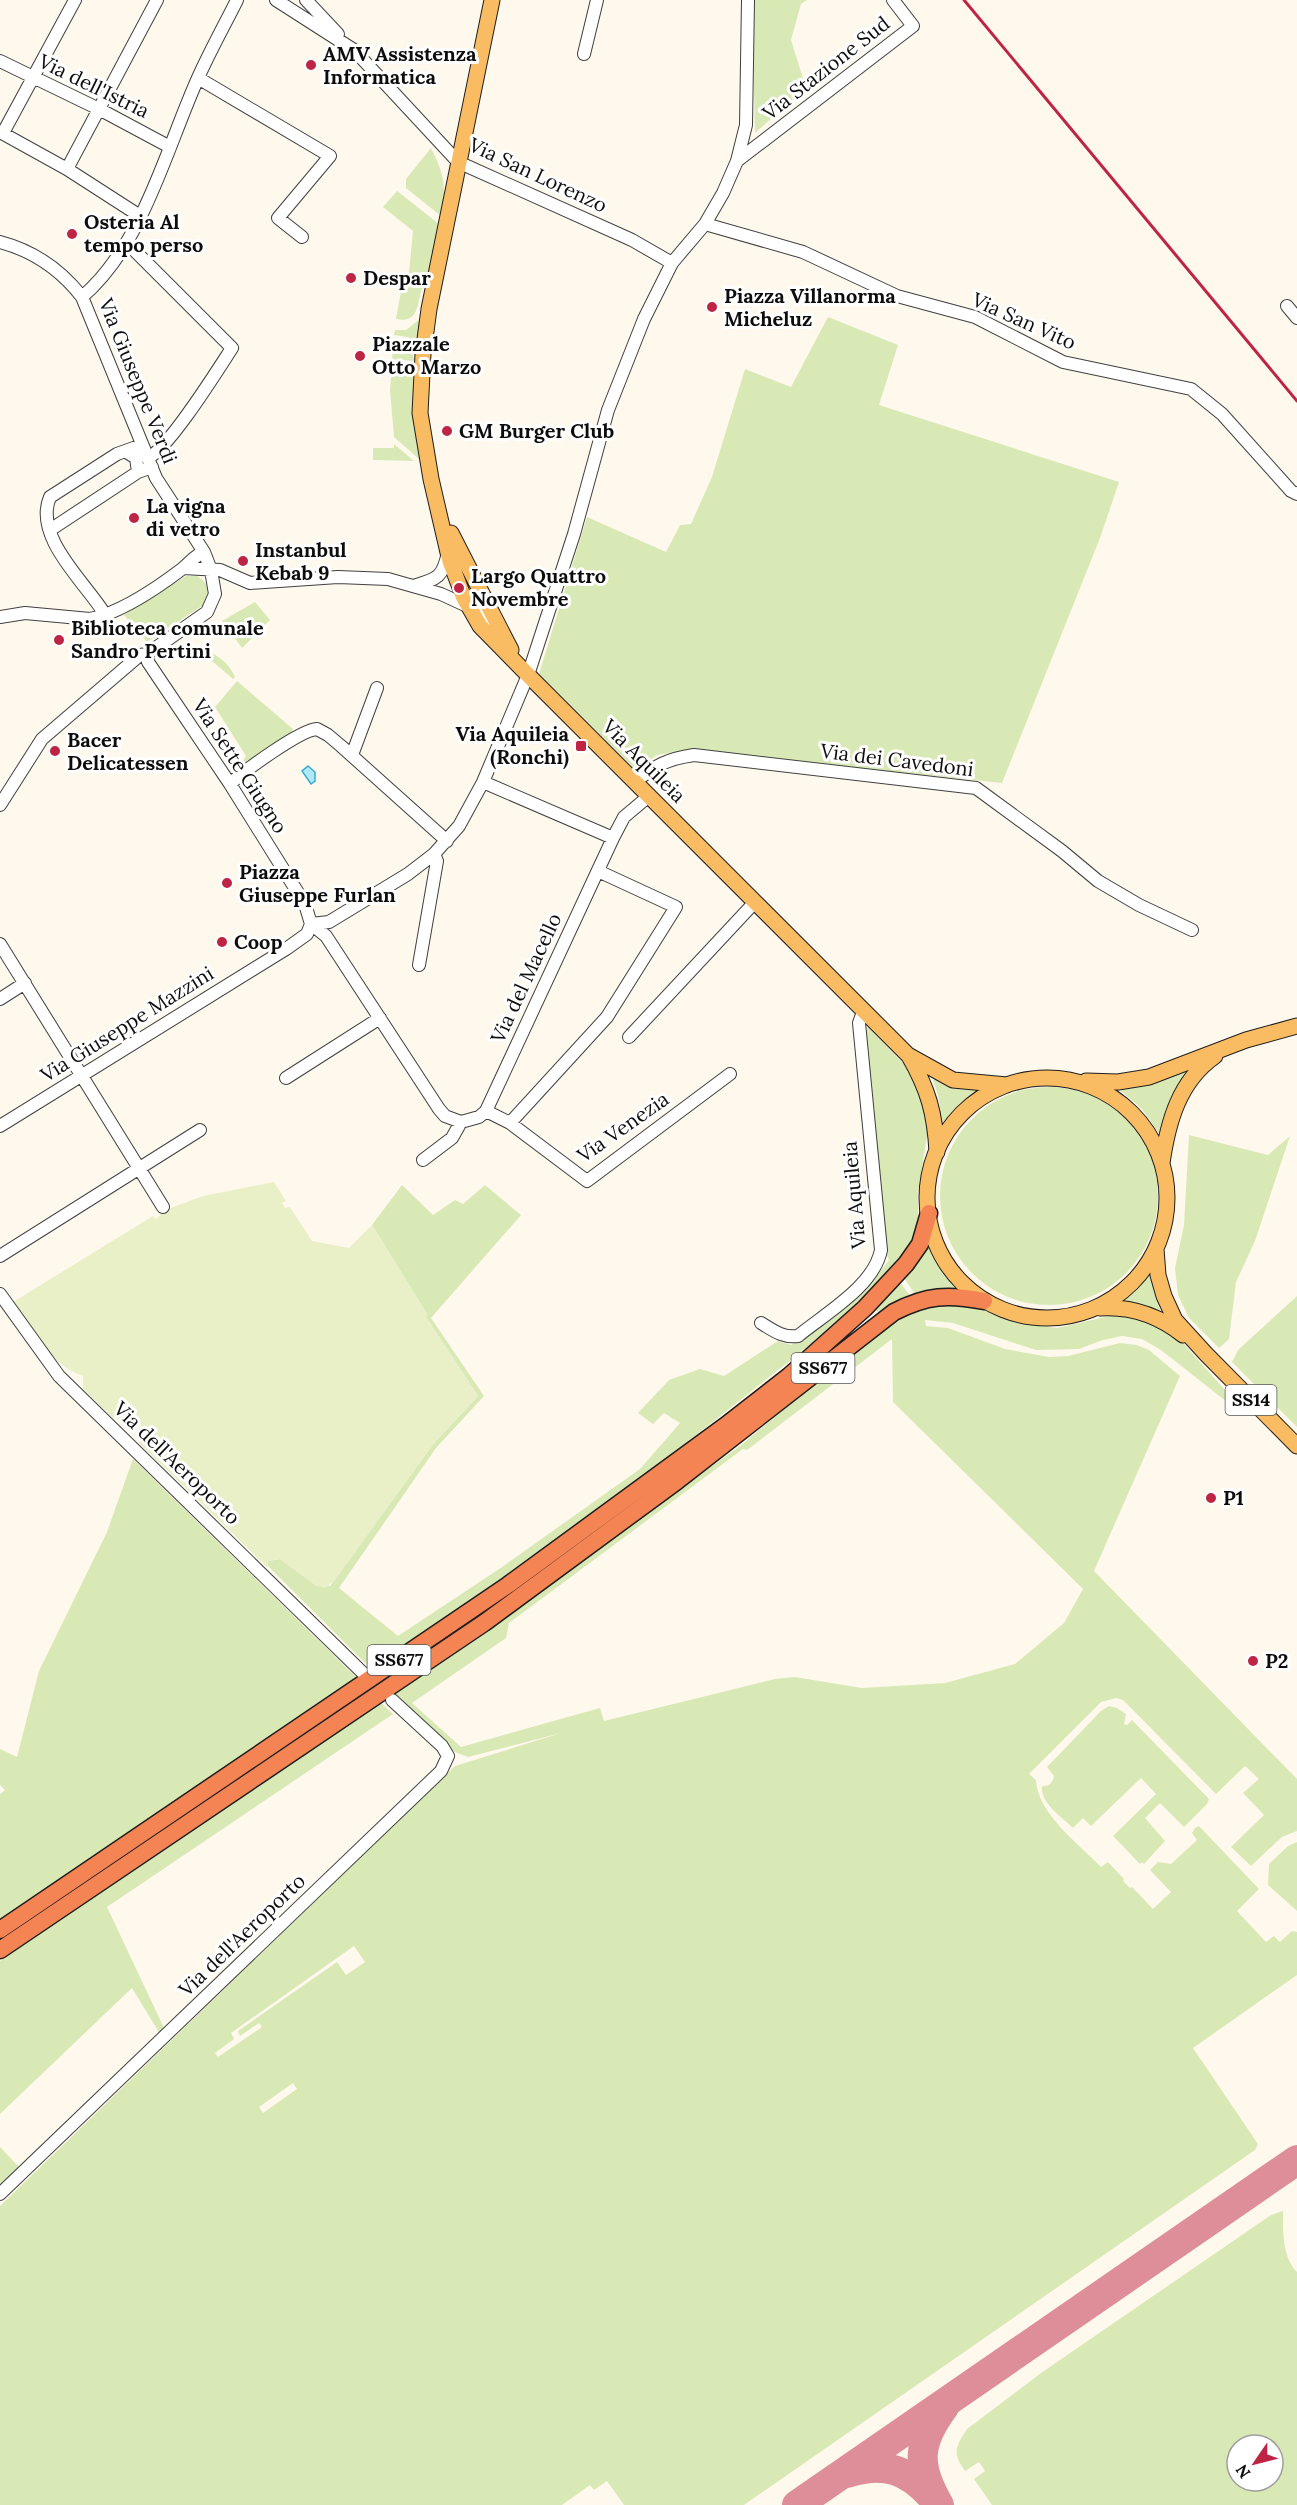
<svg xmlns="http://www.w3.org/2000/svg" width="1297" height="2505" font-family="Lora,serif">
	<rect width="100%" height="100%" fill="#fff8ed"/>
	<path fill="#d9e9b6" fill-rule="evenodd" d="M 752,0 L 807,0 L 801,4 L 791,40 L 806,88 L 755,133 Z
		M 431,148 C 444,173 447,189 441,216 L 406,188 L 406,179 Z
		M 397,191 L 439,224 C 437,240 437,262 430,276 C 428,281 424,284 422,288 C 417,304 419,324 396,319 L 402,286 L 408,283 L 413,231 L 383,207 Z
		M 828,317 L 898,345 L 879,405 L 1119,482 L 1100,538 L 1002,783 L 687,750 L 657,755 L 636,770 L 539,674 L 587,517 L 666,552 L 680,525 L 691,524 L 712,477 L 745,369 L 791,387 Z
		M 421,318 L 419,348 L 408,337 L 394,335 L 395,330 L 406,330 Z
		M 394,342 C 406,345 413,347 414,361 L 392,359 Z
		M 392,366 L 412,367 L 419,459 L 394,437 L 390,390 Z
		M 394,444 L 414,461 L 373,460 L 373,448 L 394,448 Z
		M 186,576 L 197,576 C 210,583 209,592 205,604 L 147,642 L 124,615 Z
		M 255,602 L 270,620 L 242,648 L 222,621 Z
		M 198,649 C 215,652 228,661 235,677 L 233,679 Z
		M 237,681 L 293,729 L 289,738 L 251,763 L 248,760 L 244,763 L 246,766 L 243,767 L 241,764 L 246,756 L 215,707 Z
		M 868,1027 L 908,1068 L 919,1084 L 929,1124 L 918,1192 L 918,1228 L 911,1246 L 876,1288 L 811,1344 L 700,1432 L 582,1523 L 468,1607 L 371,1669 L 267,1565 L 268,1561 L 280,1559 L 317,1586 L 330,1586 L 434,1443 L 478,1396 L 426,1317 L 427,1314 L 372,1225 L 402,1185 L 433,1215 L 455,1200 L 463,1204 L 485,1185 L 521,1215 L 431,1318 L 484,1396 L 436,1448 L 339,1588 L 398,1636 L 502,1567 L 640,1469 L 680,1423 L 664,1413 L 653,1424 L 638,1413 L 669,1380 L 700,1369 L 724,1376 L 778,1341 L 791,1345 C 826,1319 864,1296 889,1260 L 886,1253 L 865,1033 Z
		M 1189,1069 L 1190,1071 L 1161,1136 L 1142,1109 L 1121,1091 L 1122,1089 L 1140,1086 Z
		M 935,1079 L 978,1090 L 945,1125 L 943,1124 L 938,1095 L 933,1080 Z
		M940 1196a109 109 0 1 1 218 0a109 109 0 1 1-218 0Z
		M 1189,1135 L 1268,1155 L 1290,1136 L 1255,1241 L 1236,1282 L 1229,1339 L 1219,1348 L 1189,1318 L 1178,1295 L 1175,1268 L 1184,1225 Z
		M 930,1238 L 945,1265 L 967,1292 L 917,1297 L 904,1278 L 918,1262 Z
		M 1149,1271 L 1151,1273 L 1161,1313 L 1121,1303 L 1121,1300 L 1140,1284 Z
		M 899,1281 L 911,1297 L 878,1312 L 875,1310 Z
		M 1297,1296 L 1297,1427 L 1232,1362 L 1238,1350 Z
		M 942,1304 L 977,1308 L 1016,1323 L 1057,1328 L 1114,1315 L 1139,1316 L 1164,1327 L 1184,1344 L 1232,1398 L 1227,1402 L 1161,1350 L 1142,1339 L 1122,1336 L 1103,1340 L 1079,1349 L 1036,1350 L 953,1323 L 925,1320 L 926,1326 L 948,1328 L 1005,1349 L 1049,1357 L 1068,1356 L 1120,1343 L 1137,1345 L 1149,1350 L 1180,1376 L 1094,1571 L 1297,1779 L 1297,1831 L 1282,1837 L 1251,1866 L 1231,1847 L 1264,1815 L 1243,1793 L 1259,1779 L 1245,1766 L 1216,1794 L 1123,1700 L 1116,1698 L 1101,1702 L 1029,1774 L 1036,1780 C 1037,1813 1080,1845 1101,1867 L 1108,1862 L 1124,1879 L 1123,1881 L 1130,1888 L 1132,1887 L 1153,1909 L 1171,1892 L 1150,1870 L 1158,1862 L 1171,1864 L 1197,1840 L 1192,1833 L 1195,1828 L 1199,1826 L 1259,1889 L 1237,1911 L 1266,1942 L 1274,1936 L 1280,1942 L 1292,1931 L 1297,1932 L 1297,1975 L 1193,2048 L 1258,2144 L 1255,2150 L 744,2505 L 624,2505 L 607,2481 L 594,2490 L 590,2485 L 562,2505 L 0,2505 L 0,2206 L 455,1766 L 561,1733 L 468,1757 L 452,1751 L 395,1694 L 740,1446 L 883,1327 L 922,1307 ZM 892,1339 L 893,1402 L 1083,1589 L 1064,1623 L 1015,1664 L 945,1683 L 862,1688 L 795,1677 L 775,1679 L 604,1721 L 600,1708 L 461,1747 L 412,1703 L 506,1638 L 509,1623 L 743,1449 L 747,1450 ZM 354,1946 L 365,1962 L 346,1975 L 337,1962 L 238,2031 L 240,2036 L 259,2023 L 262,2027 L 218,2057 L 215,2053 L 234,2039 L 231,2033 ZM 293,2083 L 297,2089 L 263,2113 L 259,2107 Z
		M 133,1459 L 358,1679 L 0,1923 L 0,1794 L 5,1790 L 0,1785 L 0,1749 L 17,1757 L 39,1671 L 107,1532 Z
		M 381,1703 L 393,1714 L 107,1907 L 164,2028 L 160,2034 L 132,1988 L 0,2114 L 0,1961 Z
		M 1109,1706 L 1117,1708 L 1126,1714 L 1124,1724 L 1127,1725 L 1132,1720 L 1209,1799 L 1207,1804 L 1184,1827 L 1160,1803 L 1145,1818 L 1165,1841 L 1144,1864 L 1142,1862 L 1140,1864 L 1113,1836 L 1156,1794 L 1141,1778 L 1091,1826 L 1083,1818 L 1073,1828 C 1062,1817 1040,1803 1042,1786 C 1049,1787 1053,1782 1054,1776 L 1047,1767 L 1101,1711 Z
		M 1297,1842 L 1297,1911 L 1268,1885 L 1269,1864 L 1288,1846 Z
		M 0,2147 L 20,2168 L 0,2187 Z
		M 1283,2211 C 1283,2231 1282,2257 1297,2272 L 1297,2505 L 992,2505 L 974,2479 L 985,2471 L 979,2462 L 965,2471 C 952,2452 955,2448 967,2429 L 1041,2373 L 1271,2215 ZM 1237,2445 L 1273,2445 L 1273,2481 L 1237,2481 Z"/>
	<path fill="#e9f0c8" d="M 274,1182 L 286,1201 L 282,1203 L 285,1208 L 290,1207 L 312,1241 L 349,1248 L 372,1225 L 427,1314 L 426,1317 L 478,1396 L 434,1443 L 335,1580 L 325,1588 L 317,1586 L 280,1559 L 268,1561 L 267,1567 L 139,1443 L 141,1422 L 113,1418 L 83,1389 L 83,1376 C 50,1365 33,1329 13,1302 L 153,1216 L 156,1219 L 165,1210 L 203,1196 Z"/>
	<path fill="#b1e8f6" stroke="#38aace" stroke-width="1.5" d="M 308,766 L 315,772 L 315,781 L 311,784 L 302,771 Z"/>
	<g fill="none" stroke-linecap="round" stroke-linejoin="round">
		<path stroke="#de8e98" stroke-width="30" d="M 847,2473 C 884,2461 908,2469 934,2499
			M 797,2505 L 1297,2160
			M 939,2505 C 916,2466 917,2443 944,2407"/>
		<defs>
			<path id="minor" d="M 276,0 L 354,50 L 458,162 L 632,240 L 672,263
				M 306,0 L 338,34
				M 584,54 L 597,0
				M 0,61 L 99,109 L 170,147
				M 198,78 L 330,156 L 278,218 L 302,237
				M 0,132 L 67,169 L 140,216
				M 3,133 L 75,0
				M 737,161 L 913,26 L 893,0
				M 67,169 L 157,0
				M 705,224 L 803,252 L 897,296 L 975,317 L 1063,362 L 1191,389 L 1222,414 L 1291,491 L 1297,494
				M 0,242 C 34,251 61,270 82,297 L 156,478 L 204,552 L 211,570 L 215,594 L 207,612 L 147,654 L 140,655 L 42,739 L 0,805
				M 128,244 L 232,348 C 217,371 169,448 148,458
				M 82,297 C 143,245 166,149 198,78 C 210,51 224,26 237,0
				M 1287,306 L 1297,318
				M 125,451 L 136,458 L 138,472
				M 50,530 L 138,472 L 152,467
				M 183,568 L 220,570 L 250,583 L 338,577 L 388,579 L 441,594 L 467,606 L 477,611 L 498,635
				M 413,586 C 437,579 443,578 448,552
				M 104,613 C 85,582 33,537 50,497 L 117,454 L 142,445
				M 0,617 L 25,613 L 90,619 C 120,613 157,588 182,569 C 190,563 195,555 204,552
				M 147,654 L 148,662 L 230,784 L 305,904 L 311,924 L 326,936 L 439,1109 L 445,1116 L 461,1122
				M 352,755 L 377,688
				M 483,782 L 613,838
				M 635,782 C 656,765 667,759 694,755 L 976,788 L 1062,851 L 1098,881 L 1139,905 L 1192,930
				M 230,784 C 244,771 300,730 317,729 L 328,735 L 341,746 L 447,841
				M 311,924 L 329,922 L 408,874 L 434,854 L 459,826 L 483,782 L 528,675 L 574,534 L 608,410 L 644,319 L 672,263 L 705,224 L 723,193 L 737,161 L 746,125 L 748,0
				M 0,944 L 163,1207
				M 419,965 L 437,861 L 434,854
				M 0,999 L 25,983
				M 629,1037 L 755,902
				M 286,1078 L 380,1018
				M 486,1111 L 510,1123 L 607,1017 L 676,907 L 598,871
				M 510,1123 L 587,1181 L 730,1074
				M 0,1126 L 286,949 L 307,934 L 311,924
				M 423,1160 L 452,1138 L 461,1122 L 479,1117 L 486,1111 L 613,838 L 624,817 L 649,796
				M 0,1256 L 200,1130
				M 0,1294 L 59,1376 L 365,1675
				M 761,1323 C 774,1331 783,1338 798,1336 C 826,1313 874,1286 881,1250 L 859,1023 L 863,1012
				M 0,2194 L 441,1771 L 448,1756 L 442,1746 L 392,1700"/>
			<path id="major" d="M 492,0 L 429,309 L 423,354 L 420,413 L 431,479 L 450,561 L 464,598 L 480,626 L 528,675 L 908,1055 L 953,1080 L 1007,1085
				M 451,533 L 511,650
				M 909,1056 C 928,1089 935,1113 937,1152
				M927 1198a120 120 0 1 1 240 0a120 120 0 1 1-240 0Z
				M 1086,1081 L 1118,1082 L 1149,1077 L 1246,1040 L 1297,1026
				M 1162,1163 C 1168,1122 1179,1081 1215,1056
				M 1156,1249 L 1158,1275 L 1164,1296 L 1175,1320 L 1206,1354 L 1297,1446
				M 1100,1308 C 1131,1306 1158,1315 1183,1335"/>
			<path id="highway" d="M 0,1930 L 508,1585 L 725,1426 L 789,1376 L 865,1308 L 906,1264 L 920,1244 L 929,1213
				M 0,1950 L 484,1623 L 677,1481 L 894,1312 C 927,1295 948,1294 984,1301"/>
		</defs>
		<use href="#minor" stroke="#404040" stroke-width="14"/>
		<use href="#major" stroke="#1e1e1e" stroke-width="17"/>
		<use href="#highway" stroke="#1e1e1e" stroke-width="19"/>
		<use href="#minor" stroke="#fff" stroke-width="12"/>
		<use href="#major" stroke="#f9bc62" stroke-width="15"/>
		<use href="#highway" stroke="#f58454" stroke-width="16"/>
		<path stroke="#be2444" stroke-width="3" d="M 964,0 L 1297,401"/>
	</g>
	<g fill="#be2444" stroke="#fff" stroke-width="2">
		<circle cx="311" cy="65" r="6"/>
		<circle cx="72" cy="234" r="6"/>
		<circle cx="351" cy="278" r="6"/>
		<circle cx="712" cy="307" r="6"/>
		<circle cx="360" cy="356" r="6"/>
		<circle cx="447" cy="431" r="6"/>
		<circle cx="134" cy="518" r="6"/>
		<circle cx="243" cy="561" r="6"/>
		<circle cx="459" cy="588" r="6"/>
		<circle cx="59" cy="640" r="6"/>
		<rect x="575" y="740" width="12" height="12" rx="3"/>
		<circle cx="55" cy="751" r="6"/>
		<circle cx="227" cy="883" r="6"/>
		<circle cx="222" cy="942" r="6"/>
		<circle cx="1211" cy="1498" r="6"/>
		<circle cx="1253" cy="1661" r="6"/>
	</g>
	<g text-anchor="middle" stroke-width="6" stroke-linejoin="round" paint-order="stroke">
		<g fill="#fff" stroke="#565656" stroke-width="1.5">
			<rect x="791.5" y="1353" width="63" height="30" rx="4.5"/>
			<rect x="1225.5" y="1385" width="51" height="30" rx="4.5"/>
			<rect x="367.5" y="1645" width="63" height="30" rx="4.5"/>
		</g>
		<g font-size="18" font-weight="bold" fill="#0d0d0d">
			<text x="823" y="1374">SS677</text>
			<text x="1251" y="1406">SS14</text>
			<text x="399" y="1666">SS677</text>
		</g>
		<g font-size="20" font-weight="bold" fill="#0d0d0d" stroke="#fff" text-anchor="start">
			<text x="323" y="61">AMV Assistenza<tspan x="323" dy="23">Informatica</tspan></text>
			<text x="84" y="229">Osteria Al<tspan x="84" dy="23">tempo perso</tspan></text>
			<text x="363" y="285">Despar</text>
			<text x="724" y="303">Piazza Villanorma<tspan x="724" dy="23">Micheluz</tspan></text>
			<text x="372" y="351">Piazzale<tspan x="372" dy="23">Otto Marzo</tspan></text>
			<text x="459" y="438">GM Burger Club</text>
			<text x="146" y="513">La vigna<tspan x="146" dy="23">di vetro</tspan></text>
			<text x="255" y="557">Instanbul<tspan x="255" dy="23">Kebab 9</tspan></text>
			<text x="471" y="583">Largo Quattro<tspan x="471" dy="23">Novembre</tspan></text>
			<text x="71" y="635">Biblioteca comunale<tspan x="71" dy="23">Sandro Pertini</tspan></text>
			<text x="569" y="741" text-anchor="end">Via Aquileia<tspan x="569" dy="23">(Ronchi)</tspan></text>
			<text x="67" y="747">Bacer<tspan x="67" dy="23">Delicatessen</tspan></text>
			<text x="239" y="879">Piazza<tspan x="239" dy="23">Giuseppe Furlan</tspan></text>
			<text x="234" y="949">Coop</text>
			<text x="1223" y="1505">P1</text>
			<text x="1265" y="1668">P2</text>
		</g>
		<g font-size="20" fill="#0d0d0d" stroke="#fff">
			<text transform="translate(826 68) rotate(-38)" y="7">Via Stazione Sud</text>
			<text transform="translate(94 86) rotate(26)" y="7">Via dell'Istria</text>
			<text transform="translate(538 175) rotate(25)" y="7">Via San Lorenzo</text>
			<text transform="translate(1024 321) rotate(24)" y="7">Via San Vito</text>
			<text transform="translate(138 381) rotate(68)" y="7">Via Giuseppe Verdi</text>
			<text transform="translate(897 760) rotate(7)" y="7">Via dei Cavedoni</text>
			<text transform="translate(644 761) rotate(45)" y="7">Via Aquileia</text>
			<text transform="translate(240 766) rotate(57)" y="7">Via Sette Giugno</text>
			<text transform="translate(526 978) rotate(-65)" y="7">Via del Macello</text>
			<text transform="translate(127 1024) rotate(-32)" y="7">Via Giuseppe Mazzini</text>
			<text transform="translate(623 1127) rotate(-35)" y="7">Via Venezia</text>
			<text transform="translate(854 1195) rotate(-95)" y="7">Via Aquileia</text>
			<text transform="translate(177 1463) rotate(44)" y="7">Via dell'Aeroporto</text>
			<text transform="translate(242 1935) rotate(-44)" y="7">Via dell'Aeroporto</text>
		</g>
	</g>
	<g transform="translate(1255 2463) rotate(235)"><circle r="28" fill="#ffffff" stroke="#9e9e9e" stroke-width="1.5"/>
	<path d="M0-4.5L10 22L0 15L-10 22Z" fill="#be2444"/>
	<text y="-9" font-size="16" font-weight="bold" text-anchor="middle" fill="#0d0d0d">N</text>
	</g>
</svg>
